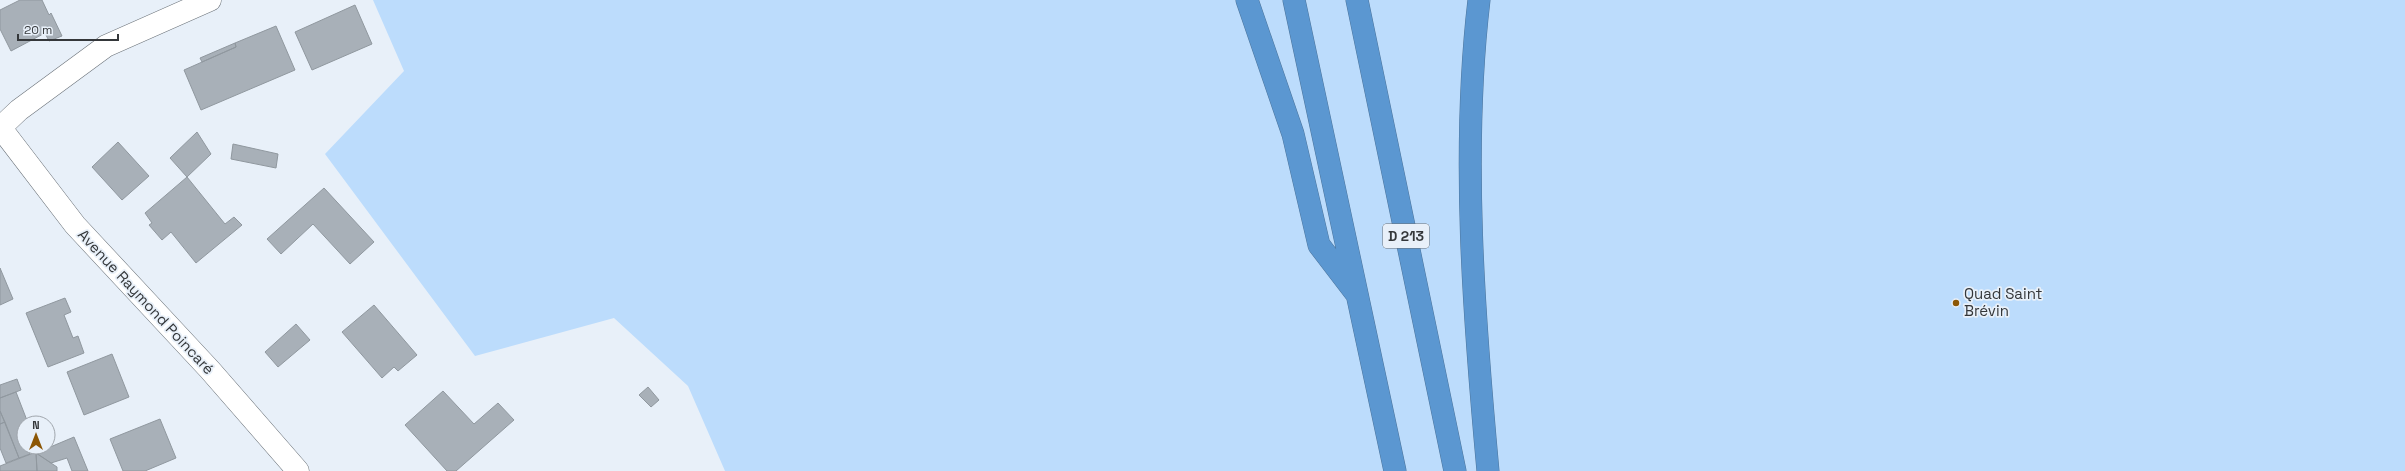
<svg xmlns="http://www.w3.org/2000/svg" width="2405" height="471" font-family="'Space Grotesk',sans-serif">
	<rect width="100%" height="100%" fill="#e8f0f9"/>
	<path fill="#bcdcfc" d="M 373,0 L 2405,0 L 2405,471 L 725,471 L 688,386 L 614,318 L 475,356 L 325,154 L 404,71 Z"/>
	<path fill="#a8b0b8" stroke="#90989f" d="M 20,0 L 42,0 L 49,15 L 51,13 L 62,36 L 49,41 L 45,33 L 11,51 L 0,29 L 0,10 Z
		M 355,5 L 372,44 L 312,70 L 295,32 Z
		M 276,26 L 295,70 L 201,110 L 184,70 L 236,47 L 235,43 Z
		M 235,43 L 236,47 L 202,62 L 200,58 Z
		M 197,132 L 211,154 L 187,177 L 170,158 Z
		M 118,142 L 149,176 L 122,200 L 92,167 Z
		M 233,144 L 278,154 L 276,168 L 231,159 Z
		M 187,177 L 225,224 L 234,217 L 242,225 L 196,263 L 171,232 L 162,240 L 149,225 L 152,223 L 145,213 Z
		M 324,188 L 374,242 L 350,264 L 313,224 L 281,254 L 267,239 Z
		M 0,268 L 13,299 L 0,305 Z
		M 65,298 L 71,312 L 64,315 L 73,338 L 78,336 L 84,353 L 48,367 L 26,313 Z
		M 374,305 L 417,355 L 398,371 L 394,367 L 382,378 L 342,332 Z
		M 296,324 L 310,340 L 278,367 L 265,352 Z
		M 112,354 L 129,397 L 84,415 L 67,372 Z
		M 17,379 L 21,390 L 0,398 L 0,385 Z
		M 648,387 L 659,400 L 651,407 L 639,395 Z
		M 443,391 L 474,424 L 498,403 L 514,420 L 456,471 L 447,471 L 405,425 Z
		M 16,392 L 28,423 L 24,423 L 24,447 L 27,447 L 30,454 L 19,458 L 0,411 L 0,398 Z
		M 0,411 L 5,422 L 0,424 Z
		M 160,419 L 176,458 L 145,471 L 123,471 L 110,439 Z
		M 5,422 L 19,458 L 6,463 L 0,448 L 0,424 Z
		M 74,437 L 88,471 L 72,471 L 67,458 L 51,463 L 36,453 Z
		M 36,452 L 37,471 L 0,471 L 0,466 Z
		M 36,453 L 57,467 L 57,471 L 37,471 Z"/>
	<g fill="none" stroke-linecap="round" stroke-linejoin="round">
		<defs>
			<path id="minor" d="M 0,127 L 75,225 L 210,370 L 298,471
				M 0,128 L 19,110 L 106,46 L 210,0"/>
			<path id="highway" d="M 1247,0 L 1293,134 L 1319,245 L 1355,292
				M 1294,0 L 1395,471
				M 1357,0 L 1455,471
				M 1479,0 C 1461,152 1474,319 1488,471"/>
		</defs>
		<use href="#minor" stroke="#697077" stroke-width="23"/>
		<use href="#highway" stroke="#4d759c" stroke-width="23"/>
		<use href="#minor" stroke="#fff" stroke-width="22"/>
		<use href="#highway" stroke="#5b97d1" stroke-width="22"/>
	</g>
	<circle fill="#8c5706" stroke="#e8f0f9" stroke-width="1.5" cx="1956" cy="303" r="4"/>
	<g text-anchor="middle" stroke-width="3.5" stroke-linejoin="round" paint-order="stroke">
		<rect fill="#e8f0f9" stroke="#6a6e73" stroke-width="1" x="1383" y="224" width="46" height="24" rx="3"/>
		<g font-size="14" font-weight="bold" fill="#34373a">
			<text x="1406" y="241">D 213</text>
		</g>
		<g font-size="15" fill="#34373a" stroke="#e8f0f9" text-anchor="start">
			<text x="1964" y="299">Quad Saint<tspan x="1964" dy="17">Brévin</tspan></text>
		</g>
		<g font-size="15" fill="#34373a" stroke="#e8f0f9">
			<text transform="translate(146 302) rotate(47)" y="5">Avenue Raymond Poincaré</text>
		</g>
	</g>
	<g transform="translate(36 435)"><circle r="19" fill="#e8f0f9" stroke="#a0a6ad"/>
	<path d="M0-3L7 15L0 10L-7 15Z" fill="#8c5706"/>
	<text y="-6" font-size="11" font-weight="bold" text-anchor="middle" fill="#34373a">N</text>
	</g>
	<path d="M18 34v6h100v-6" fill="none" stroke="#34373a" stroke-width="2"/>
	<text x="24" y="34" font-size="12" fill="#34373a" stroke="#e8f0f9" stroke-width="3" paint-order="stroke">20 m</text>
</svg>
